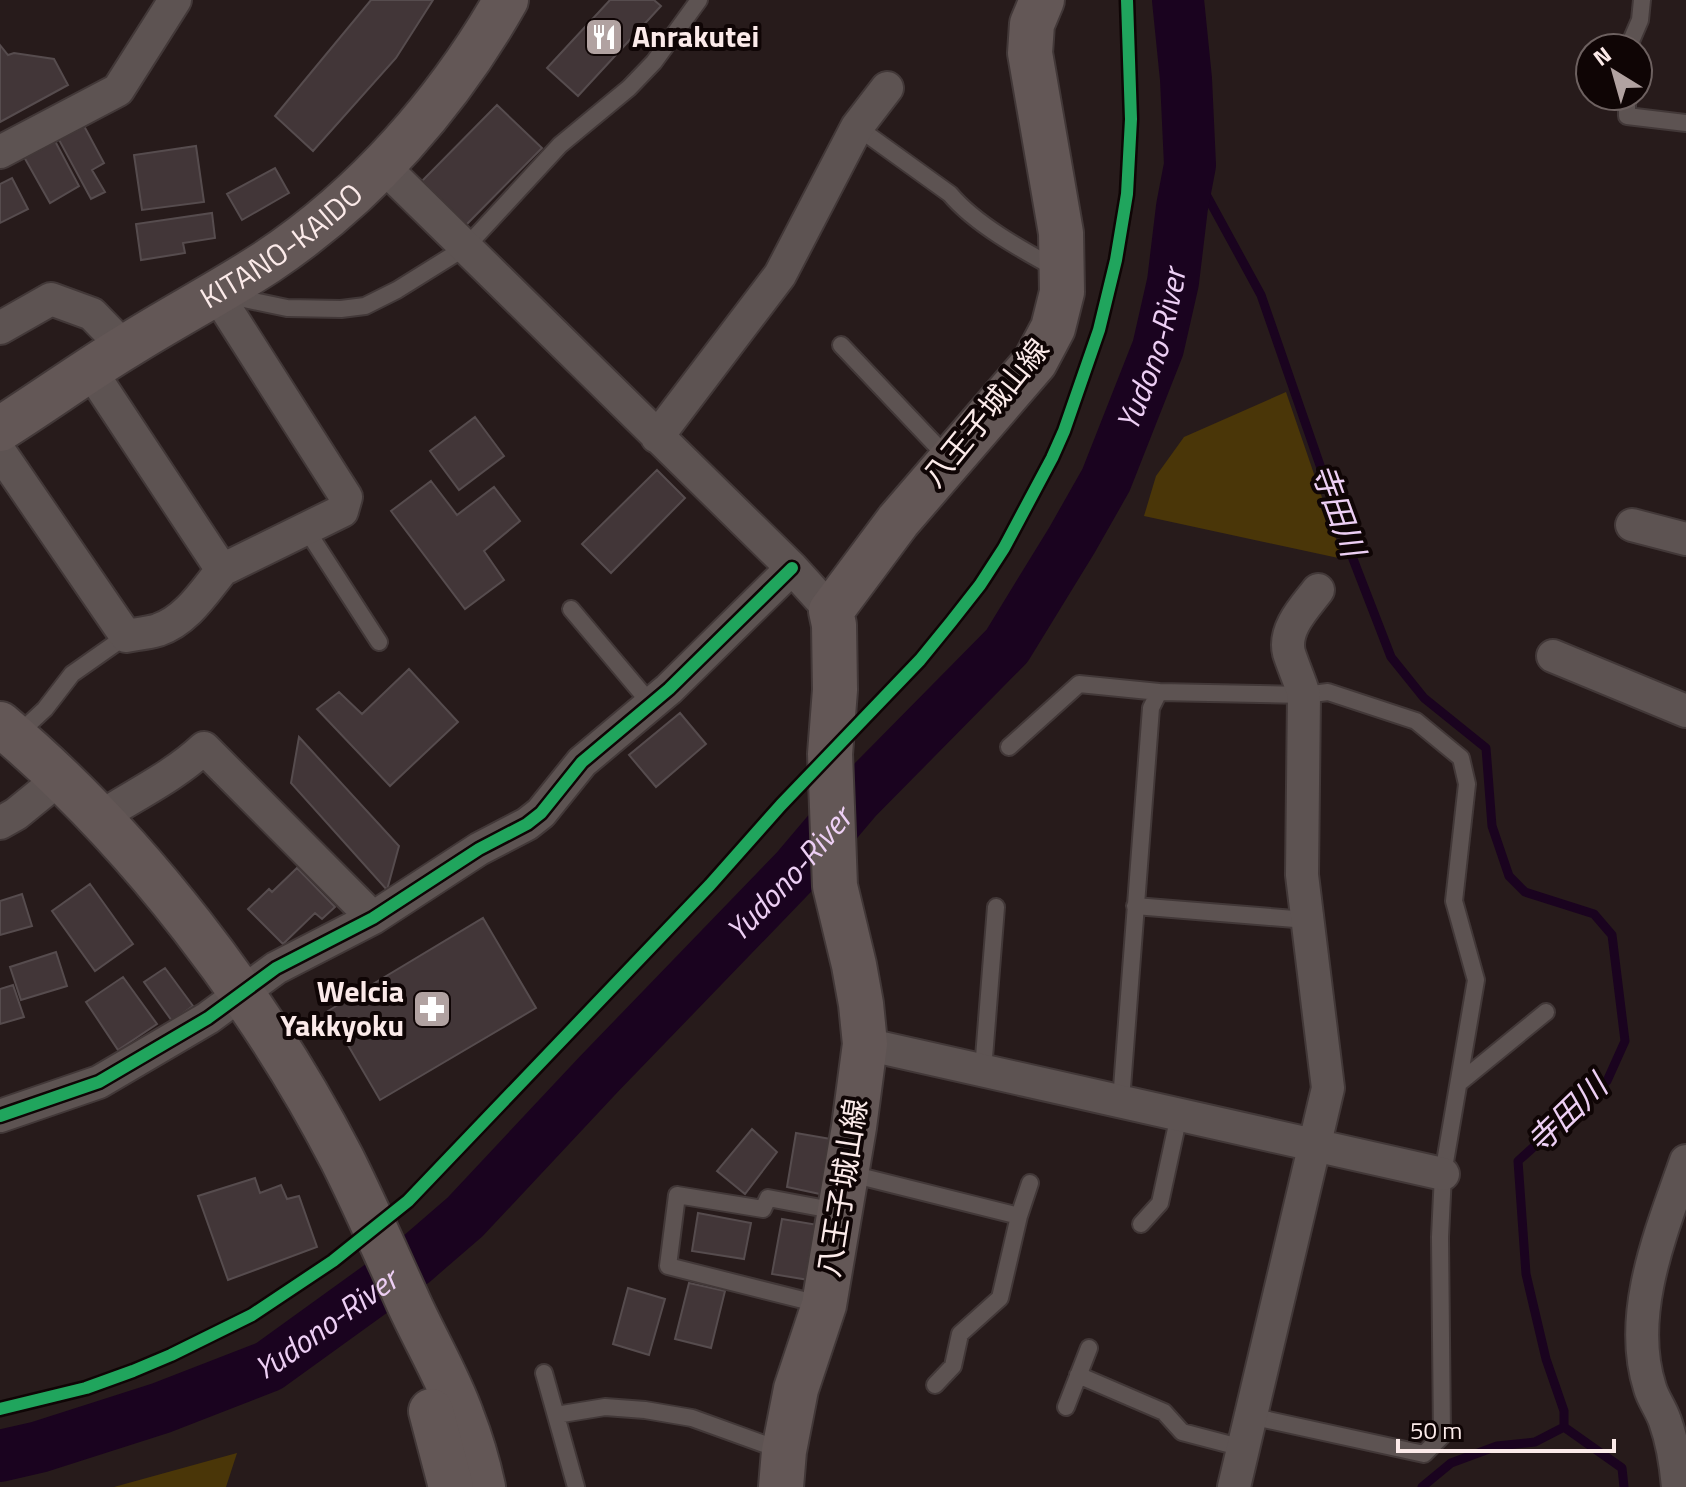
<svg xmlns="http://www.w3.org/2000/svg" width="1686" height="1487" font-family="'Titillium Web','Noto Sans JP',sans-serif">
	<rect width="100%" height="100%" fill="#271b1b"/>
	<path fill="#4a3608" d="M 1286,392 L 1343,559 L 1144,516 L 1156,476 L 1184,437 Z
		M 237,1453 L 226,1487 L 114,1487 Z"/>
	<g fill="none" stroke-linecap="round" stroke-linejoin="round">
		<path stroke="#1a031f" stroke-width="9" d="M 1190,165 L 1261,295 L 1348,546 L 1391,657 L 1424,698 L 1486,748 L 1492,826 L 1509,876 L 1525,892 L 1594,914 L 1612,935 L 1625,1041 L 1607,1081 L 1518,1161 L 1526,1274 L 1546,1359 L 1564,1411 L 1564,1427 L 1535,1442 L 1497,1446 L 1451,1463 L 1422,1487
			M 1564,1427 L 1622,1468 L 1624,1487"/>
		<path stroke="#1a031f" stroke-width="52" id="s1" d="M 0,1456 L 39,1447 L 161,1408 L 269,1366 L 413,1262 L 465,1217 L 599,1074 L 796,870 L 857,798 L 1007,646 L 1072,540 L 1106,480 L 1158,348 L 1173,282 L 1182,207 L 1190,165 L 1186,79 L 1178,0"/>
	</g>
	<path fill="#423638" stroke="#564c4e" stroke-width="2" d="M 371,0 L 433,0 L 396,58 L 313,151 L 275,116 Z
		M 610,0 L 654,0 L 661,6 L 578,96 L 547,68 Z
		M 0,45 L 8,55 L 14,53 L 54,59 L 68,85 L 0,122 Z
		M 497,105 L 542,148 L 466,225 L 421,182 Z
		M 83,124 L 104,163 L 92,170 L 105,192 L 91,199 L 58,138 Z
		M 55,141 L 79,186 L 50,203 L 24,157 Z
		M 196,146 L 204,202 L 142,210 L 134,155 Z
		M 275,168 L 289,193 L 242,220 L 227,194 Z
		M 12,178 L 28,209 L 0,223 L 0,184 Z
		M 212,213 L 215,238 L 183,243 L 185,253 L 141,260 L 136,224 Z
		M 475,417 L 504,456 L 459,490 L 430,451 Z
		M 657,470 L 685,498 L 611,573 L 582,544 Z
		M 431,481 L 457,515 L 494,487 L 520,521 L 484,551 L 504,580 L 465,609 L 391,511 Z
		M 409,669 L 458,722 L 390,786 L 317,709 L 339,692 L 362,714 Z
		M 680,713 L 706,744 L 656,787 L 629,755 Z
		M 299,737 L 399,846 L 387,890 L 291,783 Z
		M 297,868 L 335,907 L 322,919 L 315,913 L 283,944 L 248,909 L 269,889 L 272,892 Z
		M 90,884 L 133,944 L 95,971 L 52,911 Z
		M 22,894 L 32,926 L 0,935 L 0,901 Z
		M 483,918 L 536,1008 L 380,1100 L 328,1011 Z
		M 56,952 L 67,986 L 21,1000 L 10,967 Z
		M 165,968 L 193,1006 L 172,1021 L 144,982 Z
		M 123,977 L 157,1024 L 118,1050 L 86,1002 Z
		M 13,985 L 24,1017 L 0,1024 L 0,989 Z
		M 752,1129 L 777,1152 L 745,1194 L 717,1171 Z
		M 796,1133 L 831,1139 L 820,1194 L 787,1187 Z
		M 255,1178 L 260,1193 L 281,1185 L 287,1199 L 299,1196 L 317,1247 L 228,1280 L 198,1196 Z
		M 698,1213 L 751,1223 L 744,1259 L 692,1251 Z
		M 782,1219 L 818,1225 L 809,1280 L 772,1274 Z
		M 689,1283 L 725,1291 L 711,1348 L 675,1339 Z
		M 628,1288 L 665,1299 L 649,1355 L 613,1344 Z"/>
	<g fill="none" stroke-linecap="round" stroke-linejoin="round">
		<defs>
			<path id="lane" d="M 1628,48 L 1640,20 L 1642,0
				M 1627,96 L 1627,116 L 1686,123
				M 857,127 L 950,194 C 975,224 1022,250 1057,269
				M 230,296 L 287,308 L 341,309 L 365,306 L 397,290 L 466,247 L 560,145 L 629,88 L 654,62 L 699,0
				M 841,345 L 949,459
				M 306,529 L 379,642
				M 571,609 L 651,704
				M 16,736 L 45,709 L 72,674 L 126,636
				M 1009,747 L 1079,684 L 1159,692
				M 1135,906 L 1307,920
				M 983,1070 L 996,907
				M 1459,1083 L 1546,1012
				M 1121,1101 L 1151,708 L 1159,692 L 1304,695 L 1328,692 L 1416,721 L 1461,758 L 1467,784 L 1454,901 L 1476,980 L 1443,1174 L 1440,1237 L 1442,1436 L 1424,1454 L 1250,1416
				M 847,1173 L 1019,1216
				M 1141,1224 L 1160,1203 L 1179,1115
				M 823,1305 L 668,1266 L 677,1195 L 763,1209 L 768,1198 L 837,1211
				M 544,1373 L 576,1487
				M 1078,1375 L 1164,1412 L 1182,1432 L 1243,1448
				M 935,1385 L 953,1366 L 960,1334 L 1000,1298 L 1019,1216 L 1030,1183
				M 1066,1407 L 1089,1348
				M 556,1415 L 605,1407 L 645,1410 L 692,1418 L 783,1451"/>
			<path id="street" d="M 0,152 L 118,90 L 175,0
				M 382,165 L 792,568 L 831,611
				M 216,293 L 346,497 L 342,511 L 222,570
				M 0,328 L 51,299 L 92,314 L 124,347
				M 657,437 L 780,275 L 857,127 L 887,88
				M 0,452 L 126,636 C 137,634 148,633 158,630 C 187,620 204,592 222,570 L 90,370
				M 1632,525 L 1686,539
				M 1553,656 L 1686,711
				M 99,818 C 134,795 173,777 204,748 L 373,918
				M 0,823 L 16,814 L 59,779
				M 865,1044 L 1443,1174
				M 0,1116 L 99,1082 L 208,1018 L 276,968 L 373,918 L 479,849 L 527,824 L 541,813 L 582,762 L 669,689 L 792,568
				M 1234,1487 L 1328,1088 L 1302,875 L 1304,695 C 1300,681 1293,666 1289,653 C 1283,629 1305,607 1318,590
				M 1678,1487 C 1676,1464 1673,1443 1665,1421 C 1661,1409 1653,1399 1650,1388 C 1626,1314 1662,1230 1686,1161"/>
			<g id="secondary">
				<path id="s2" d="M 0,429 C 43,402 84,372 127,346 C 173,317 221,292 267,262 C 366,196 448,102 506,0"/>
				<path d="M 0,724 C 136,838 261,1002 342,1159 C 365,1205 385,1251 406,1297 C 423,1336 448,1377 462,1417 C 471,1440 478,1464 483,1487"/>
				<path d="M 431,1411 L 451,1487"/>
				<path d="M 781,1487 L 784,1451 L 796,1389 L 824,1305 L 854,1127 L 865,1044 L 861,1004 L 854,965 L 835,886 L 830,754 L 835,690 L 834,625 L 831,611 L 898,521 L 1035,362 L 1053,328 L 1062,292 L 1061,233 L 1030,53 L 1032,24 L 1042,0"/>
			</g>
		</defs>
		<use href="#lane" stroke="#423838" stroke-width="20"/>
		<use href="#street" stroke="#423838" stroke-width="36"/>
		<use href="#secondary" stroke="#423838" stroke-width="48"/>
		<use href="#lane" stroke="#5d5352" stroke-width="16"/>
		<use href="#street" stroke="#5d5352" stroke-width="32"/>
		<use href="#secondary" stroke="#635756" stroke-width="44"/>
		<defs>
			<path id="cycleway" d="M 0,1116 L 99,1082 L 208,1018 L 276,968 L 373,918 L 479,849 L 527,824 L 541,813 L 582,762 L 669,689 L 792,568
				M 0,1409 L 86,1388 L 133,1371 L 171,1355 L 252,1315 L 333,1261 L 408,1201 L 710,885 L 781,805 L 920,660 L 951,622 L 980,585 L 1004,548 L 1052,458 L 1064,431 L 1099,330 L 1116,260 L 1127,194 L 1131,119 L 1127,0"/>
		</defs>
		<use href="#cycleway" stroke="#0f0505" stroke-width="17"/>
		<use href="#cycleway" stroke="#20a55d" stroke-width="12"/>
	</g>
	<defs>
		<symbol id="restaurant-square" viewBox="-11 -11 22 22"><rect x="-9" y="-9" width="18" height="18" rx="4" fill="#b1a2a1" stroke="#0f0505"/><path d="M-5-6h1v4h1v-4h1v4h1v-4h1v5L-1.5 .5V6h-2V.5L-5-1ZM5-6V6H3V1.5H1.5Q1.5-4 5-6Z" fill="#fff"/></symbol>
		<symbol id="pharmacy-square" viewBox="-11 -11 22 22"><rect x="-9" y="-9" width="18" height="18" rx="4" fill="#b1a2a1" stroke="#0f0505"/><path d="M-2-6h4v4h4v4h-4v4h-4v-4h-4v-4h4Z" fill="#fff"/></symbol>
	</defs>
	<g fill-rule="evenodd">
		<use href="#restaurant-square" x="582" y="15" width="44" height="44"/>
		<use href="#pharmacy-square" x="410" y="987" width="44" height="44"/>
	</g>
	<g text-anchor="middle" stroke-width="8" stroke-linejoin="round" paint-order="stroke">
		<g font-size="30" font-weight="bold" fill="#fbeae9" stroke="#0f0505" text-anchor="start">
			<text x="632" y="47">Anrakutei</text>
			<text x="404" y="1002" text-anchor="end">Welcia<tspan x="404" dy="34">Yakkyoku</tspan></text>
		</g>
		<g font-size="30" fill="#fbeae9" stroke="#0f0505">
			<text dy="10" stroke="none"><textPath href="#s2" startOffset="336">KITANO-KAIDO</textPath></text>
			<text transform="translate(986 413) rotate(-51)" y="10">八王子城山線</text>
			<text transform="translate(843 1188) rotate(-81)" y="10">八王子城山線</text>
		</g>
		<g font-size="32" font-style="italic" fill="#edcff4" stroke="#0f0505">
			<text dy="11" stroke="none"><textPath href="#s1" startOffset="1650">Yudono-River</textPath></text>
			<text transform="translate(1338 510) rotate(70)" y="11">寺田川</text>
			<text dy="11" stroke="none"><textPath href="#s1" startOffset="1002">Yudono-River</textPath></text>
			<text transform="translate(1567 1114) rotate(-44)" y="11">寺田川</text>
			<text dy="11" stroke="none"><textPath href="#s1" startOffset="354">Yudono-River</textPath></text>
		</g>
	</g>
	<g transform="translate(1614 72) rotate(323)"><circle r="38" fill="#0f0505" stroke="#6d6160" stroke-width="2"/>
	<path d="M0-6L14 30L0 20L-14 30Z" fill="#b1a2a1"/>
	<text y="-12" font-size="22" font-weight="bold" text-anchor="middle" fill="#fbeae9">N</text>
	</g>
	<path d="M1398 1439v12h216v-12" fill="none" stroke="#fbeae9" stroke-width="4"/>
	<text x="1410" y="1439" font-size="24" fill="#fbeae9" stroke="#0f0505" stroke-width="6" paint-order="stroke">50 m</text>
</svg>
